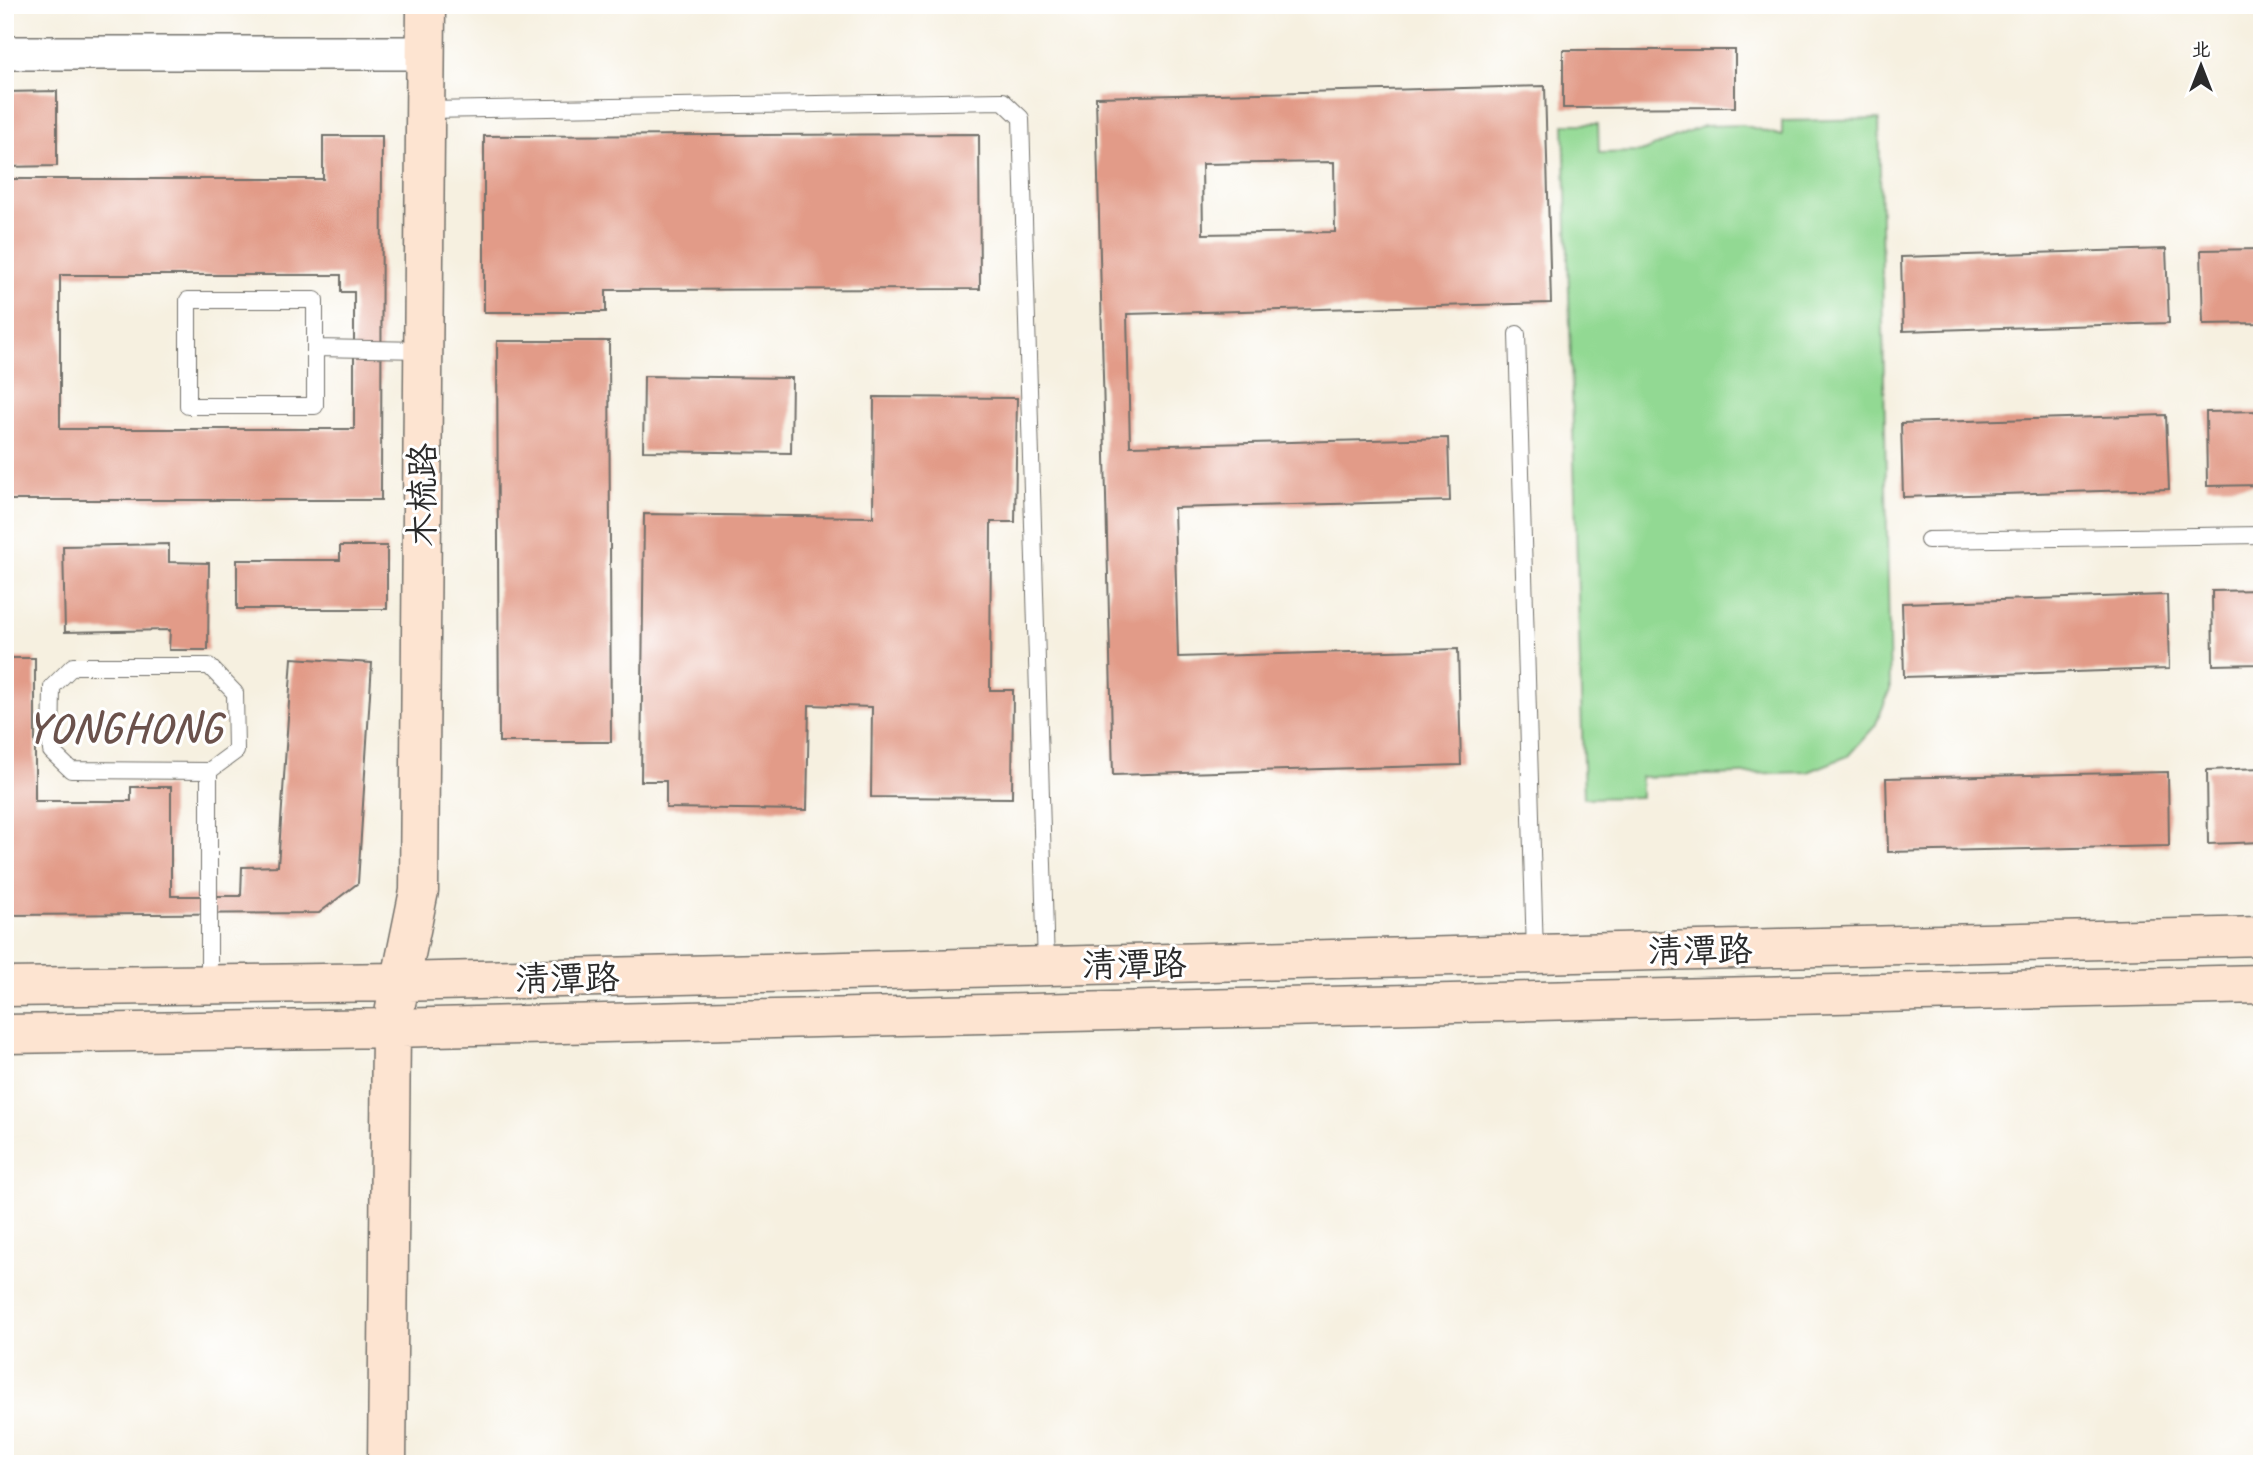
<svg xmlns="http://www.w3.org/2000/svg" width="2267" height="1469" font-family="Caveat,'LXGW WenKai TC',sans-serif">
	<rect width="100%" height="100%" fill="#fff"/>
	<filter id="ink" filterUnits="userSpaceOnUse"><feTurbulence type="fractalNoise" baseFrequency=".0143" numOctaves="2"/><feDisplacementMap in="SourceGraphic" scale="14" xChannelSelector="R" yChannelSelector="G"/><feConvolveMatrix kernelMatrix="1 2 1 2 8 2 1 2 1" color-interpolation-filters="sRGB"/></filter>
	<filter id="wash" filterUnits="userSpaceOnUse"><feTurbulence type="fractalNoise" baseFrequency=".00686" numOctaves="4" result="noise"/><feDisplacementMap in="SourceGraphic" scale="28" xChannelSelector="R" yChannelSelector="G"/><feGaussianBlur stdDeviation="1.57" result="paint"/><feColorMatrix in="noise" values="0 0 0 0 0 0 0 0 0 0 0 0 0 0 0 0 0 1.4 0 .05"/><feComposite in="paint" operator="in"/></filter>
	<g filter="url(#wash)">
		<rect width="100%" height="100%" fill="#f6f0e0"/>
		<path fill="#92d993" stroke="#5e825f" stroke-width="2" d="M 1879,119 L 1890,690 L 1875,726 L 1848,756 L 1808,772 L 1641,777 L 1641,797 L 1584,798 L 1564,124 L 1598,124 L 1599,153 L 1641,152 L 1703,126 L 1743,125 L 1782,136 L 1782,121 Z"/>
		<g id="blocks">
			<path fill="#e29b88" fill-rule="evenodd" d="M 1563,50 L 1735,50 L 1735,107 L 1563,108 Z
				M 1545,86 L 1551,303 L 1127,314 L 1130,446 L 1448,438 L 1450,501 L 1174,508 L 1178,657 L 1458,649 L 1461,765 L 1113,775 L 1096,97 ZM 1334,162 L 1335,232 L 1203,234 L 1202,164 Z
				M 57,91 L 57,166 L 5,167 L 5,92 Z
				M 979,134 L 980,289 L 606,290 L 606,312 L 484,312 L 484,136 Z
				M 323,136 L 382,136 L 381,500 L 9,500 L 10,179 L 323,179 ZM 60,275 L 341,275 L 341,292 L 354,292 L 354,429 L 60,429 Z
				M 2166,249 L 2169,323 L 1903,331 L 1901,257 Z
				M 2262,249 L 2262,323 L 2203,324 L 2201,250 Z
				M 497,341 L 609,341 L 611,742 L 499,742 Z
				M 644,376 L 792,378 L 791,453 L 643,451 Z
				M 874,397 L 1017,398 L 1015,522 L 991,522 L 990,690 L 1013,690 L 1012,798 L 871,797 L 872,707 L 809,705 L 807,810 L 666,808 L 666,781 L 641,781 L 644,514 L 873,517 Z
				M 2262,411 L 2262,485 L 2207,486 L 2206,412 Z
				M 2166,415 L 2169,489 L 1903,497 L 1901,423 Z
				M 169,544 L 169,562 L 209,563 L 208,650 L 169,650 L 170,630 L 65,632 L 63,546 Z
				M 340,546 L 387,546 L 387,609 L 237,609 L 237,560 L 340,560 Z
				M 2262,590 L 2262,664 L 2213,665 L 2212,591 Z
				M 2167,595 L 2169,669 L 1904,677 L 1902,603 Z
				M 5,658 L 35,658 L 35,801 L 131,801 L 131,787 L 171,787 L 171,896 L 241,896 L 242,867 L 278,866 L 292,658 L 372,663 L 358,883 L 319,913 L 5,915 Z
				M 2262,768 L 2262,842 L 2208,844 L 2207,770 Z
				M 2168,772 L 2169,846 L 1888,852 L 1886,778 Z"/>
		</g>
	</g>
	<g filter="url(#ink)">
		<use href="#blocks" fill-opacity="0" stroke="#72706a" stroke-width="2"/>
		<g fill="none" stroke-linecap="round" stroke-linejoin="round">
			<defs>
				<path id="lane" d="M 426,110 L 1003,101 L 1021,118 L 1046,966
					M 188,300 L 315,300 L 315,406 L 188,406 Z
					M 1517,334 L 1535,954
					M 315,348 L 423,350
					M 1928,540 L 2262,535
					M 73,666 L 209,666 L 235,693 L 236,751 L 209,771 L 71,770 L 51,751 L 52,687 Z
					M 209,771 L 209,985"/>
				<path id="street" d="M 5,53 L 426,53"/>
				<path id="secondary" d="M 5,987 L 399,982 L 2262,936
					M 5,1034 L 391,1028 L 2262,984
					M 387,1464 L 391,1028 L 419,891 L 426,5"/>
			</defs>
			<use href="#lane" stroke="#72706a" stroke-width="18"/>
			<use href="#street" stroke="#72706a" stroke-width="36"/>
			<use href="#secondary" stroke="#72706a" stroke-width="41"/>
			<use href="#lane" stroke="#fff" stroke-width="16"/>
			<use href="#street" stroke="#fff" stroke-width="33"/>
			<use href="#secondary" stroke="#fde4d1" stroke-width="38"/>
		</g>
	</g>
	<g text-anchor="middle" stroke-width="6" stroke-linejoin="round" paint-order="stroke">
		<g font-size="35" fill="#2b2b2b" stroke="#fff">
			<text transform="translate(422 495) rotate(-90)" y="12">木梳路</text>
			<text transform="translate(1700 950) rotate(-1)" y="12">清潭路</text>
			<text transform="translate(1134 964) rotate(-1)" y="12">清潭路</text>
			<text transform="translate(567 978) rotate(-1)" y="12">清潭路</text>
		</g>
		<g font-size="42" font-weight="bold" letter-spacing="2" fill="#6b524c" stroke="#fff">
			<text x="125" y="741">YONGHONG</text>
		</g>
	</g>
	<rect width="2267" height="1469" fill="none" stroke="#fff" stroke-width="28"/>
	<g transform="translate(2201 66)" stroke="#ffffff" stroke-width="5" paint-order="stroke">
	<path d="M0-5L12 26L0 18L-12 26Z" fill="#2b2b2b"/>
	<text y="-10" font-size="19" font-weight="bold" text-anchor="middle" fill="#2b2b2b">北</text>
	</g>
</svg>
